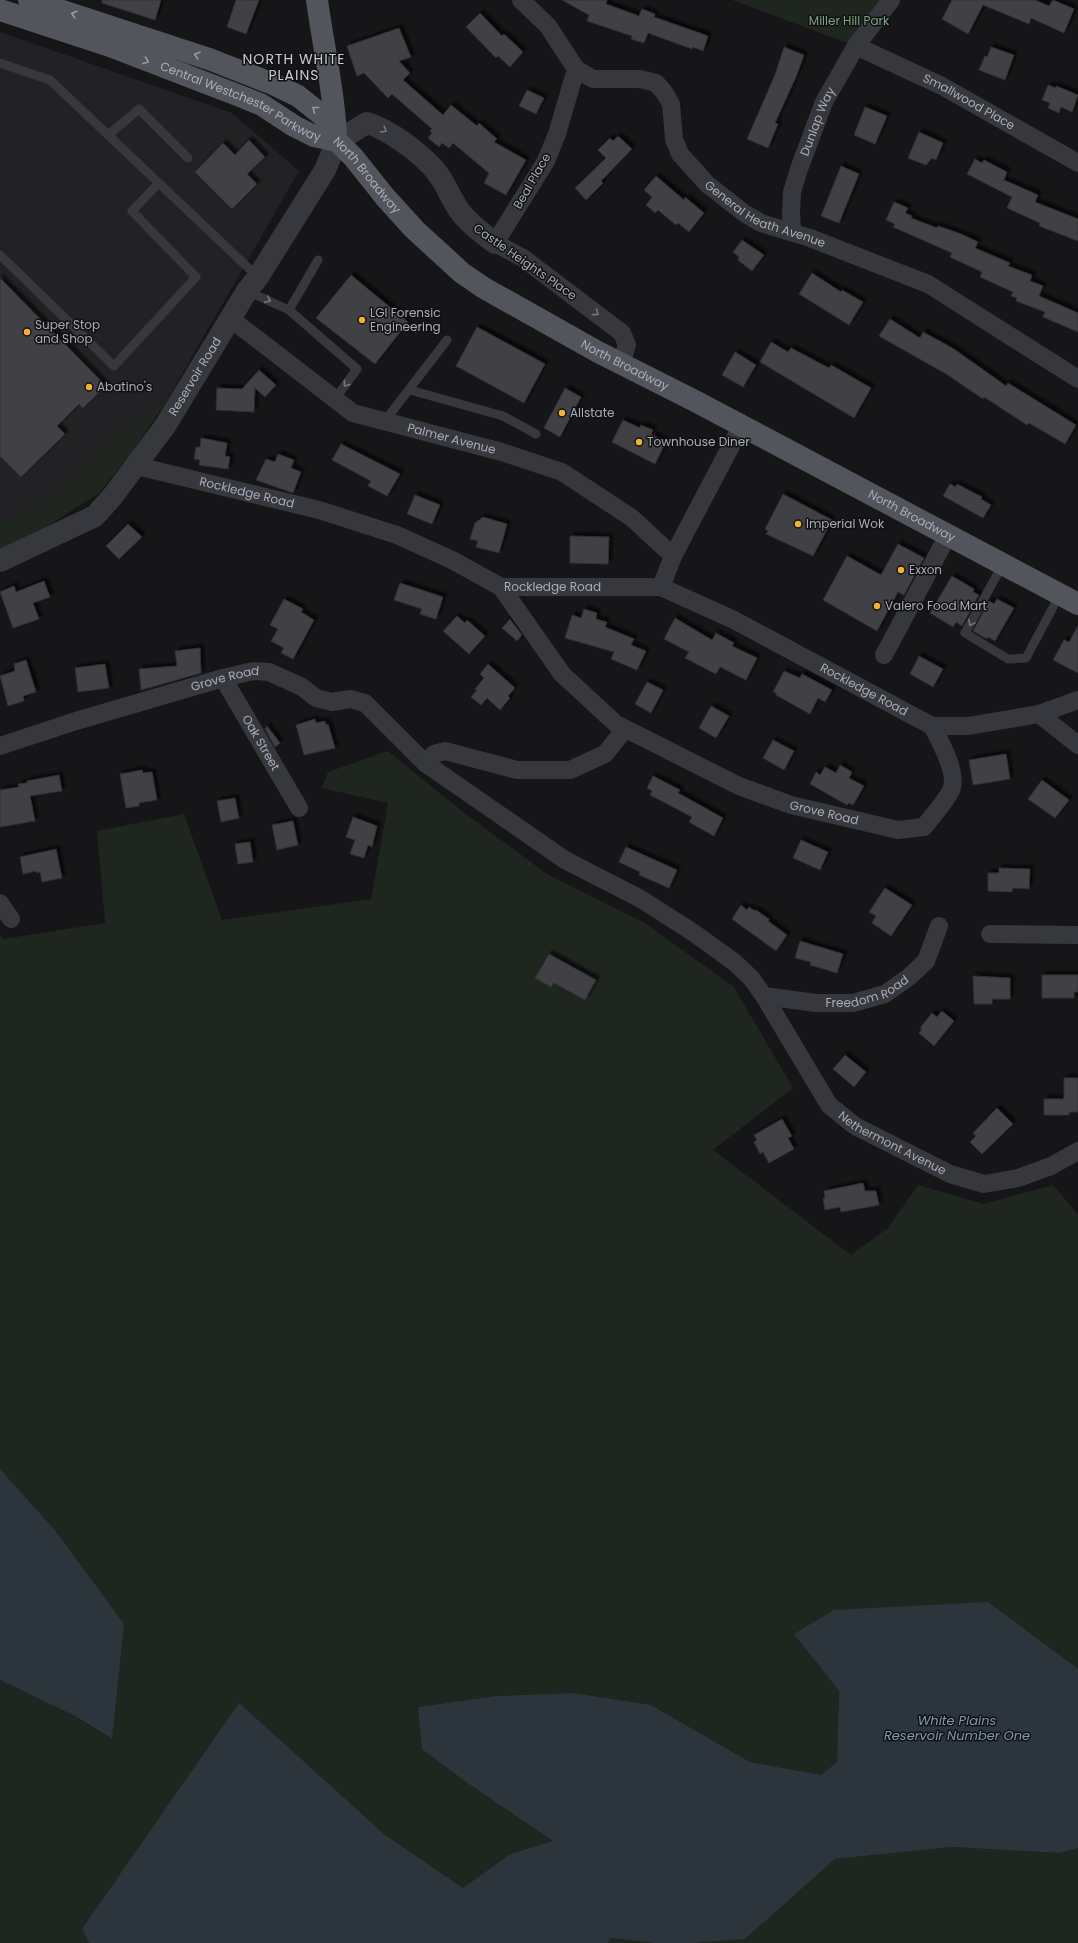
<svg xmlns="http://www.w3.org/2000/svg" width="1078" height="1943" font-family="Poppins,sans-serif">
	<defs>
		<filter id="shadow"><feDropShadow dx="3.5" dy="-3.5" stdDeviation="1" flood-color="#0009"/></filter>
	</defs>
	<rect width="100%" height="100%" fill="#161618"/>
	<path fill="#222225" d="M 0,32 L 232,113 L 299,171 L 166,402 L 146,414 L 80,468 L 44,505 L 0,525 Z"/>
	<path fill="#1e261f" d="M 732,0 L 894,0 L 856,46 Z
		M 166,402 L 134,449 L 99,493 L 24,541 L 0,549 L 0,525 L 44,505 L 80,468 L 146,414 Z
		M 388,751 L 458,808 L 547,874 L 645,923 L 734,987 L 793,1088 L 713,1150 L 851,1255 L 888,1228 L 918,1185 L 983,1204 L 1053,1185 L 1078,1215 L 1078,1669 L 794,1634 L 839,1691 L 837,1763 L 821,1775 L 750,1762 L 651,1705 L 574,1693 L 496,1696 L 419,1707 L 423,1749 L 466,1782 L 554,1841 L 510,1854 L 463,1888 L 384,1834 L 82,1929 L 89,1943 L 0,1943 L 0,1680 L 75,1716 L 111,1739 L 54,1529 L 0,1469 L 0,935 L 3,939 L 105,923 L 97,831 L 184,814 L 222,920 L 371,899 L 388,803 L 322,788 L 328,772 Z
		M 952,1847 L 1060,1853 L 1078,1848 L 1078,1943 L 693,1943 L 745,1939 L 835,1859 Z
		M 611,1938 L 654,1943 L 608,1943 Z"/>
	<path fill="#2c353c" d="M 0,1469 L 54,1529 L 124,1624 L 112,1739 L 75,1716 L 0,1680 Z
		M 988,1602 L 1078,1669 L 1078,1848 L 1060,1853 L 952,1847 L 835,1859 L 745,1939 L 693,1943 L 654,1943 L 611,1938 L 608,1943 L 89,1943 L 82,1929 L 239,1703 L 384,1834 L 463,1888 L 510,1854 L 553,1841 L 466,1782 L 422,1749 L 418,1707 L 496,1696 L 574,1693 L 651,1705 L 750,1762 L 821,1775 L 837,1762 L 839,1691 L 794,1634 L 834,1610 Z"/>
	<path fill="#404145" stroke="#303034" filter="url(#shadow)" d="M 102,0 L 161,0 L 155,20 L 102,3 Z
		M 236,0 L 259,0 L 246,34 L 227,27 Z
		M 562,0 L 607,0 L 606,4 L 639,16 L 642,9 L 655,14 L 654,17 L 708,36 L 703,51 L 693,47 L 692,49 L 648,33 L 644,43 L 631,39 L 632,36 L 587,21 L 589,15 Z
		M 952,0 L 1035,0 L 1049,6 L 1053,0 L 1074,9 L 1064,33 L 1031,18 L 1029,24 L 983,5 L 968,34 L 942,19 Z
		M 480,13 L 502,36 L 504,34 L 523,52 L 510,67 L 498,56 L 496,58 L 466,27 Z
		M 399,28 L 411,57 L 399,61 L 410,73 L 403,80 L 443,115 L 451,105 L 477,126 L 479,123 L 497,139 L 494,142 L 526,160 L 506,195 L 484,183 L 489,173 L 453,143 L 449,148 L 442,143 L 439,147 L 428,138 L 432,133 L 430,131 L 432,129 L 392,94 L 388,98 L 364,73 L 357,76 L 347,46 Z
		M 784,47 L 804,55 L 796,77 L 775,123 L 778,124 L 768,148 L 747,139 L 775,75 Z
		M 991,47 L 1014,55 L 1005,80 L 979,70 L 985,56 L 987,57 Z
		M 1048,85 L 1056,88 L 1056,86 L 1078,95 L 1072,112 L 1061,107 L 1059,113 L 1048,108 L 1050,103 L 1042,100 Z
		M 527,90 L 544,98 L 536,114 L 519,106 Z
		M 865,107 L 887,116 L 875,144 L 854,135 Z
		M 919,132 L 943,143 L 936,160 L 932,158 L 926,165 L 908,158 Z
		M 618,136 L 632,149 L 601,181 L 603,183 L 586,200 L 575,188 L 606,158 L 598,150 L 610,138 L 613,141 Z
		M 249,140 L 265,157 L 247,174 L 257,184 L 232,209 L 195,172 L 223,143 L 235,155 Z
		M 975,159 L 982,163 L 984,160 L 1007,172 L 1004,180 L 1038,195 L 1035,202 L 1078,219 L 1078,241 L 1039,226 L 1040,223 L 1007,208 L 1012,197 L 967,174 Z
		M 841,166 L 859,174 L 839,223 L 821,216 Z
		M 656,176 L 684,200 L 685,197 L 704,213 L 689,232 L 678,223 L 676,225 L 658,210 L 655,213 L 646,205 L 652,197 L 644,190 Z
		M 894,202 L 908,208 L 905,213 L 912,216 L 911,218 L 937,228 L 938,226 L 961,234 L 978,242 L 975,248 L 1010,263 L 1008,266 L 1032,275 L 1030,281 L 1043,286 L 1039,296 L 1078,313 L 1078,332 L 1043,317 L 1045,312 L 1016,301 L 1017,298 L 1011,296 L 1013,292 L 980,277 L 982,272 L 950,257 L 952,253 L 893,227 L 895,224 L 886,220 Z
		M 742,240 L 764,255 L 752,271 L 738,260 L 739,257 L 733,252 Z
		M 812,273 L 841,292 L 842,290 L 863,302 L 849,325 L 799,294 Z
		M 351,275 L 408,322 L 375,364 L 316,318 Z
		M 0,278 L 106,386 L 83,408 L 79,404 L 57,426 L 65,434 L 21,477 L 0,456 Z
		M 890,319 L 920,338 L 923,332 L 954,349 L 1006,386 L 1008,383 L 1076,425 L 1065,444 L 1029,423 L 1027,425 L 984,397 L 983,399 L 948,375 L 879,336 Z
		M 477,327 L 545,364 L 524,403 L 456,366 Z
		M 771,342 L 788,352 L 791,348 L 829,368 L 831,365 L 871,388 L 854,418 L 760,362 Z
		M 735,352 L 756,365 L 743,387 L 722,375 Z
		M 259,370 L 276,385 L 265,397 L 255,388 L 254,412 L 216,410 L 217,388 L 242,389 Z
		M 565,388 L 581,397 L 560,437 L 544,428 Z
		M 623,420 L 640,428 L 641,425 L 653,430 L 651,434 L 666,442 L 655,464 L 612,442 Z
		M 201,438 L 227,443 L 225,456 L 230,457 L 228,469 L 199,465 L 200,460 L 194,459 L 196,447 L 200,447 Z
		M 341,444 L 400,474 L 387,496 L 368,486 L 371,481 L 332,460 Z
		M 278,454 L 294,460 L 291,468 L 301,472 L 293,493 L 256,480 L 266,459 L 275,462 Z
		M 950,484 L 956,487 L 957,484 L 982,497 L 981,499 L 991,505 L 983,518 L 943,496 Z
		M 783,494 L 832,520 L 813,556 L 766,534 L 768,531 L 765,529 Z
		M 415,495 L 440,505 L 432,524 L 407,514 Z
		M 483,517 L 507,524 L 499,553 L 476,547 L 478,541 L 470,539 L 475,523 Z
		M 128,524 L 142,537 L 119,559 L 106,546 Z
		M 570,536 L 609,537 L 608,564 L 570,563 Z
		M 898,544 L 924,558 L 904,595 L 898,592 L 877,631 L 823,600 L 847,556 L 881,575 Z
		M 952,576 L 974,589 L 973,592 L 979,595 L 962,626 L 956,622 L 953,627 L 930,613 Z
		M 44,581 L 50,597 L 33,603 L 39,619 L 13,628 L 0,592 L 14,586 L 16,592 Z
		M 400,583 L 443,597 L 436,619 L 420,614 L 422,609 L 394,600 Z
		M 284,599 L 303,609 L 301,612 L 314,620 L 293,659 L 281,653 L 284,648 L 271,641 L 278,629 L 270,625 Z
		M 997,599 L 1014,608 L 995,641 L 988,637 L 987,639 L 973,631 L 989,601 L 994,604 Z
		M 584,609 L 597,613 L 596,619 L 607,622 L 605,627 L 634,639 L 631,645 L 646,651 L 637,670 L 611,659 L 614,652 L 565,638 L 572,615 L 581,618 Z
		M 457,616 L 465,623 L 467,620 L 485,636 L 469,654 L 443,631 Z
		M 675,618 L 712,640 L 716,633 L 734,643 L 732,646 L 757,658 L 746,680 L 720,667 L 716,674 L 685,658 L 689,652 L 664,639 Z
		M 510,619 L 522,635 L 517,641 L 502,628 Z
		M 1078,626 L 1078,673 L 1053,660 L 1064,640 L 1069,642 Z
		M 200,648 L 201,673 L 141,690 L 139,669 L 177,666 L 175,651 Z
		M 919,656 L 943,669 L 933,687 L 910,674 Z
		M 26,660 L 36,692 L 23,696 L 24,701 L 8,706 L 0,676 L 15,671 L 14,664 Z
		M 105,664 L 109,688 L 78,692 L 75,668 Z
		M 488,664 L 515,688 L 508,696 L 510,698 L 500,710 L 487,698 L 481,705 L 471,697 L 477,690 L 475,689 L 484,678 L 480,674 Z
		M 784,671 L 800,678 L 802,674 L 832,690 L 825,702 L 818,698 L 810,714 L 776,695 L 776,693 L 773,692 Z
		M 647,682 L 663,690 L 651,713 L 635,704 Z
		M 711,706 L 729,716 L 716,738 L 699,728 Z
		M 315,719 L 316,723 L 325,721 L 326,725 L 328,724 L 335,748 L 304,755 L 296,725 Z
		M 267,726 L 280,743 L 275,747 L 265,729 Z
		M 773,740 L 794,751 L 784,770 L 763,758 Z
		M 1006,754 L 1010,779 L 973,785 L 969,760 Z
		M 840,765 L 852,772 L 849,778 L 864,786 L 853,805 L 849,803 L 847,805 L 810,784 L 816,772 L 820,775 L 825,767 L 836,773 Z
		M 142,770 L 143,773 L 152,772 L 157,800 L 139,803 L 139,806 L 126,808 L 120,774 Z
		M 59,775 L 62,791 L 30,796 L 35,821 L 0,827 L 0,790 L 19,787 L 18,784 L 27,783 L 27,781 Z
		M 653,776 L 680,790 L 678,793 L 723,818 L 714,836 L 689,822 L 692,817 L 650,795 L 652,791 L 647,788 Z
		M 1042,780 L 1069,800 L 1055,818 L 1028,799 Z
		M 235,798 L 239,818 L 221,822 L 217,801 Z
		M 353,817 L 377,826 L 372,847 L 368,845 L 364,858 L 350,854 L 355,840 L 346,837 Z
		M 293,821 L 298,845 L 277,850 L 272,825 Z
		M 801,840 L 828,852 L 820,870 L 793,858 Z
		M 250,842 L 253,862 L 238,864 L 235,844 Z
		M 626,847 L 677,870 L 669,888 L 639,875 L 640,872 L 619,862 Z
		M 56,849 L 62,878 L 42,882 L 40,872 L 37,873 L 36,871 L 23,874 L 20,857 Z
		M 999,868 L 1030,869 L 1029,889 L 1013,888 L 1012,892 L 988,891 L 988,873 L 999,873 Z
		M 885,888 L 912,905 L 891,936 L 872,923 L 876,916 L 869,912 Z
		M 741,905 L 747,910 L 749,907 L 755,911 L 756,910 L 769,919 L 768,921 L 787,935 L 776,951 L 732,919 Z
		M 800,941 L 843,954 L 837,973 L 810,965 L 811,962 L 795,958 Z
		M 549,954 L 596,980 L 585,1000 L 554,983 L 551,987 L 535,978 Z
		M 1042,975 L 1078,975 L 1078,992 L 1074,992 L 1074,998 L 1042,998 Z
		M 973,976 L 1010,978 L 1010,999 L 992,999 L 992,1004 L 974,1004 Z
		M 942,1011 L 954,1021 L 934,1046 L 919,1033 L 922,1029 L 920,1028 L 932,1013 L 937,1017 Z
		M 845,1055 L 866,1072 L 854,1087 L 833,1069 Z
		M 1064,1078 L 1078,1078 L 1078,1112 L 1069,1112 L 1069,1115 L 1044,1115 L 1044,1099 L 1064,1099 Z
		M 997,1108 L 1013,1124 L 982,1154 L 970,1142 L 976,1136 L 973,1133 Z
		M 782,1119 L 792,1136 L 788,1138 L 794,1149 L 769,1163 L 763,1152 L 760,1154 L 754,1142 L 757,1140 L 754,1135 Z
		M 863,1183 L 865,1191 L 876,1191 L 879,1205 L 841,1212 L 840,1207 L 825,1210 L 823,1198 L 825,1198 L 824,1191 Z"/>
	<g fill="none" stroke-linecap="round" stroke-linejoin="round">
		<path stroke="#37383d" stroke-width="9" d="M 0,63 L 50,80 L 258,277
			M 108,135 L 139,109 L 188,158
			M 0,255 L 114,366 L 196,277 L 132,211 L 158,184
			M 247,291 L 289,310 L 357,369 L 335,399
			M 289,310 L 318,260
			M 410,390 L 503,416 L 536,434
			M 384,422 L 447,340
			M 1003,564 L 965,633 L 1008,659 L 1026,658 L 1060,594"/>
		<g stroke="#37383d" stroke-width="18">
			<path id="s1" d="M 521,0 L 548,26 L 576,69 L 593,79 L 640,79 L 656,83 L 664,92 L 671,104 L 674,139 L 680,154 L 707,184 L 744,213 L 761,223 L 810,238 L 928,284 L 1078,379"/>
			<path id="s2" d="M 856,46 L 942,86 L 1078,163"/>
			<path d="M 576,69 L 557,134 L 546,161 L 495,243 L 523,258 L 622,333 L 627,345 L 621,364"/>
			<path id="s3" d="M 792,231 L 791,212 L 792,192 L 799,169 L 824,102 L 856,46 L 891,0"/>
			<path id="s4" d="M 231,319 L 353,413 L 502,452 L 562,472 L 632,518 L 673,556"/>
			<path id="s5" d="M 137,466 L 319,510 L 397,535 L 452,560 L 501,587 L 661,587 L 734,620 L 932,726 L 968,726 L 1039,714 L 1078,700"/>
			<path id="s6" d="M 501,587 L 562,674 L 616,724 L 739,786 L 791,805 L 898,830 L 924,827 C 932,816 943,805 950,792 C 960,776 940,741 932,726"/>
			<path d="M 661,587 L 673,556 L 741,427"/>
			<path d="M 884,655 L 948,535"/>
			<path id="s7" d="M 223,678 L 299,808"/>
			<path d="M 1039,714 L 1078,745"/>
			<path id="s8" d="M 0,746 L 76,721 L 223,678 L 253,671 L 269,672 L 302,687 L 316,698 L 332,702 L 350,699 L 365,703 L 425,763 L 565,860 L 641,899 L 694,933 L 734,962 L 751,978 L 764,996 L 829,1105 L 855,1126 L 950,1174 L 984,1184 L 1018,1178 L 1051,1166 L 1078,1151"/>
			<path d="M 425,763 L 434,754 L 445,751 L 517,770 L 570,770 L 605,754 L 625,729"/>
			<path d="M 0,903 L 11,919"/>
			<path d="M 990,934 L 1078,935"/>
			<path id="s9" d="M 764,996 L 816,1003 L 853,1003 L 885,994 L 909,977 L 926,961 L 939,926"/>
		</g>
		<path stroke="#37383d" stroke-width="22" id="s10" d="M 0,561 L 95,516 L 112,497 L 165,426 L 247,291 L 258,277 L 325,170 L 337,141 L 367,123 C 390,130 419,152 435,170 C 445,182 450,197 459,210 C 468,223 482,233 495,243"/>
		<g stroke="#53555c" stroke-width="22">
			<path id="s11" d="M 29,0 L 209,59 L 273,84 L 298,96 L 323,116 L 337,141 L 354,158 L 385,197 L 414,229 L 462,273 L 484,288 L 598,352 L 695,401 L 1078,604"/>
			<path d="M 317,0 C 323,45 334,90 336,135"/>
			<path id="s12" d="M 0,10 L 110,46 L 245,98 L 262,105 L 294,126 L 314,136 L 337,141"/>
		</g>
	</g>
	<defs><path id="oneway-chevron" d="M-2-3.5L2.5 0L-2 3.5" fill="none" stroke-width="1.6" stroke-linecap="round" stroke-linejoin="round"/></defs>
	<g stroke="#979ba6">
		<use href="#oneway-chevron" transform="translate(74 14) rotate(-162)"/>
		<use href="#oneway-chevron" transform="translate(197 55) rotate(-162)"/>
		<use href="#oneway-chevron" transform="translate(146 61) rotate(22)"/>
		<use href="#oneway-chevron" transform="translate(315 109) rotate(-142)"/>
	</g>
	<g stroke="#757881">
		<use href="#oneway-chevron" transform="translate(384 130) rotate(30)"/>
		<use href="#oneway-chevron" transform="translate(268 300) rotate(25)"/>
		<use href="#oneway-chevron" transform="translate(596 313) rotate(37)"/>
		<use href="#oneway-chevron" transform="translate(346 384) rotate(127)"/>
		<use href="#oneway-chevron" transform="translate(971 623) rotate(118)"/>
	</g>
	<g fill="#f2b134" stroke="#111113" stroke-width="1.5">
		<circle cx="362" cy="320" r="4"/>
		<circle cx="27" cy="332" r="4"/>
		<circle cx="89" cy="387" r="4"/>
		<circle cx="562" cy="413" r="4"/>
		<circle cx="639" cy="442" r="4"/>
		<circle cx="798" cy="524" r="4"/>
		<circle cx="901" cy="570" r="4"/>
		<circle cx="877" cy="606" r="4"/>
	</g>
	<g text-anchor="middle" stroke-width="3" stroke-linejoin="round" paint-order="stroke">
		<g font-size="12" fill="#7fa381" stroke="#111113">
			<text x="849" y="25">Miller Hill Park</text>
		</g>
		<g font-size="12" fill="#a8adb8" stroke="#111113">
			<text dy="4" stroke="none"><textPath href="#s12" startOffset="258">Central Westchester Parkway</textPath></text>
			<text dy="4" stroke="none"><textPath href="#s2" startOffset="126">Smallwood Place</textPath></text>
			<text dy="4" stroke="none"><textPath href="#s3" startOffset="114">Dunlap Way</textPath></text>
			<text dy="4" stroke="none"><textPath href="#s11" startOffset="392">North Broadway</textPath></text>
			<text transform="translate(532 181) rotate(-60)" y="4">Beal Place</text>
			<text dy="4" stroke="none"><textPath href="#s1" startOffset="356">General Heath Avenue</textPath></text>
			<text transform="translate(525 262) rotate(35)" y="4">Castle Heights Place</text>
			<text dy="4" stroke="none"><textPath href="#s11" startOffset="716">North Broadway</textPath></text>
			<text dy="4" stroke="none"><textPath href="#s10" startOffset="277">Reservoir Road</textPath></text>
			<text dy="4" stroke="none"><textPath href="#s4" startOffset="256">Palmer Avenue</textPath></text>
			<text dy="4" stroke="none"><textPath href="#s5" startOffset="113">Rockledge Road</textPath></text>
			<text dy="4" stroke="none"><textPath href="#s11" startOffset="1040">North Broadway</textPath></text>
			<text dy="4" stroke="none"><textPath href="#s5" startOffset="437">Rockledge Road</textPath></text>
			<text dy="4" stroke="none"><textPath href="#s8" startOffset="235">Grove Road</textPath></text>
			<text dy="4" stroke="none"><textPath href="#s5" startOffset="773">Rockledge Road</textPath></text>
			<text dy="4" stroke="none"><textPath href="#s7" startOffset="75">Oak Street</textPath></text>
			<text dy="4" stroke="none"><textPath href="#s6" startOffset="407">Grove Road</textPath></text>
			<text dy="4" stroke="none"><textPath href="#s9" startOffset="106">Freedom Road</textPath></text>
			<text dy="4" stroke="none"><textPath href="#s8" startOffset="1084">Nethermont Avenue</textPath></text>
		</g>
		<g font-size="12" fill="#a8adb8" stroke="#111113" text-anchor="start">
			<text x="370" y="317">LGI Forensic<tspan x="370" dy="14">Engineering</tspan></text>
			<text x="35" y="329">Super Stop<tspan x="35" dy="14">and Shop</tspan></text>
			<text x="97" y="391">Abatino's</text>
			<text x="570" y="417">Allstate</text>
			<text x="647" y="446">Townhouse Diner</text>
			<text x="806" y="528">Imperial Wok</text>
			<text x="909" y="574">Exxon</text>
			<text x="885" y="610">Valero Food Mart</text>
		</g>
		<g font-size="13" font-style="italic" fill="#7f9bb3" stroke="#111113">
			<text x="957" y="1725">White Plains<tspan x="957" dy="15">Reservoir Number One</tspan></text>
		</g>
		<g font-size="14" letter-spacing="1" fill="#c9ccd4" stroke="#111113">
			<text x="294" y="64">NORTH WHITE<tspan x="294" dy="16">PLAINS</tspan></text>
		</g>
	</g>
</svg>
